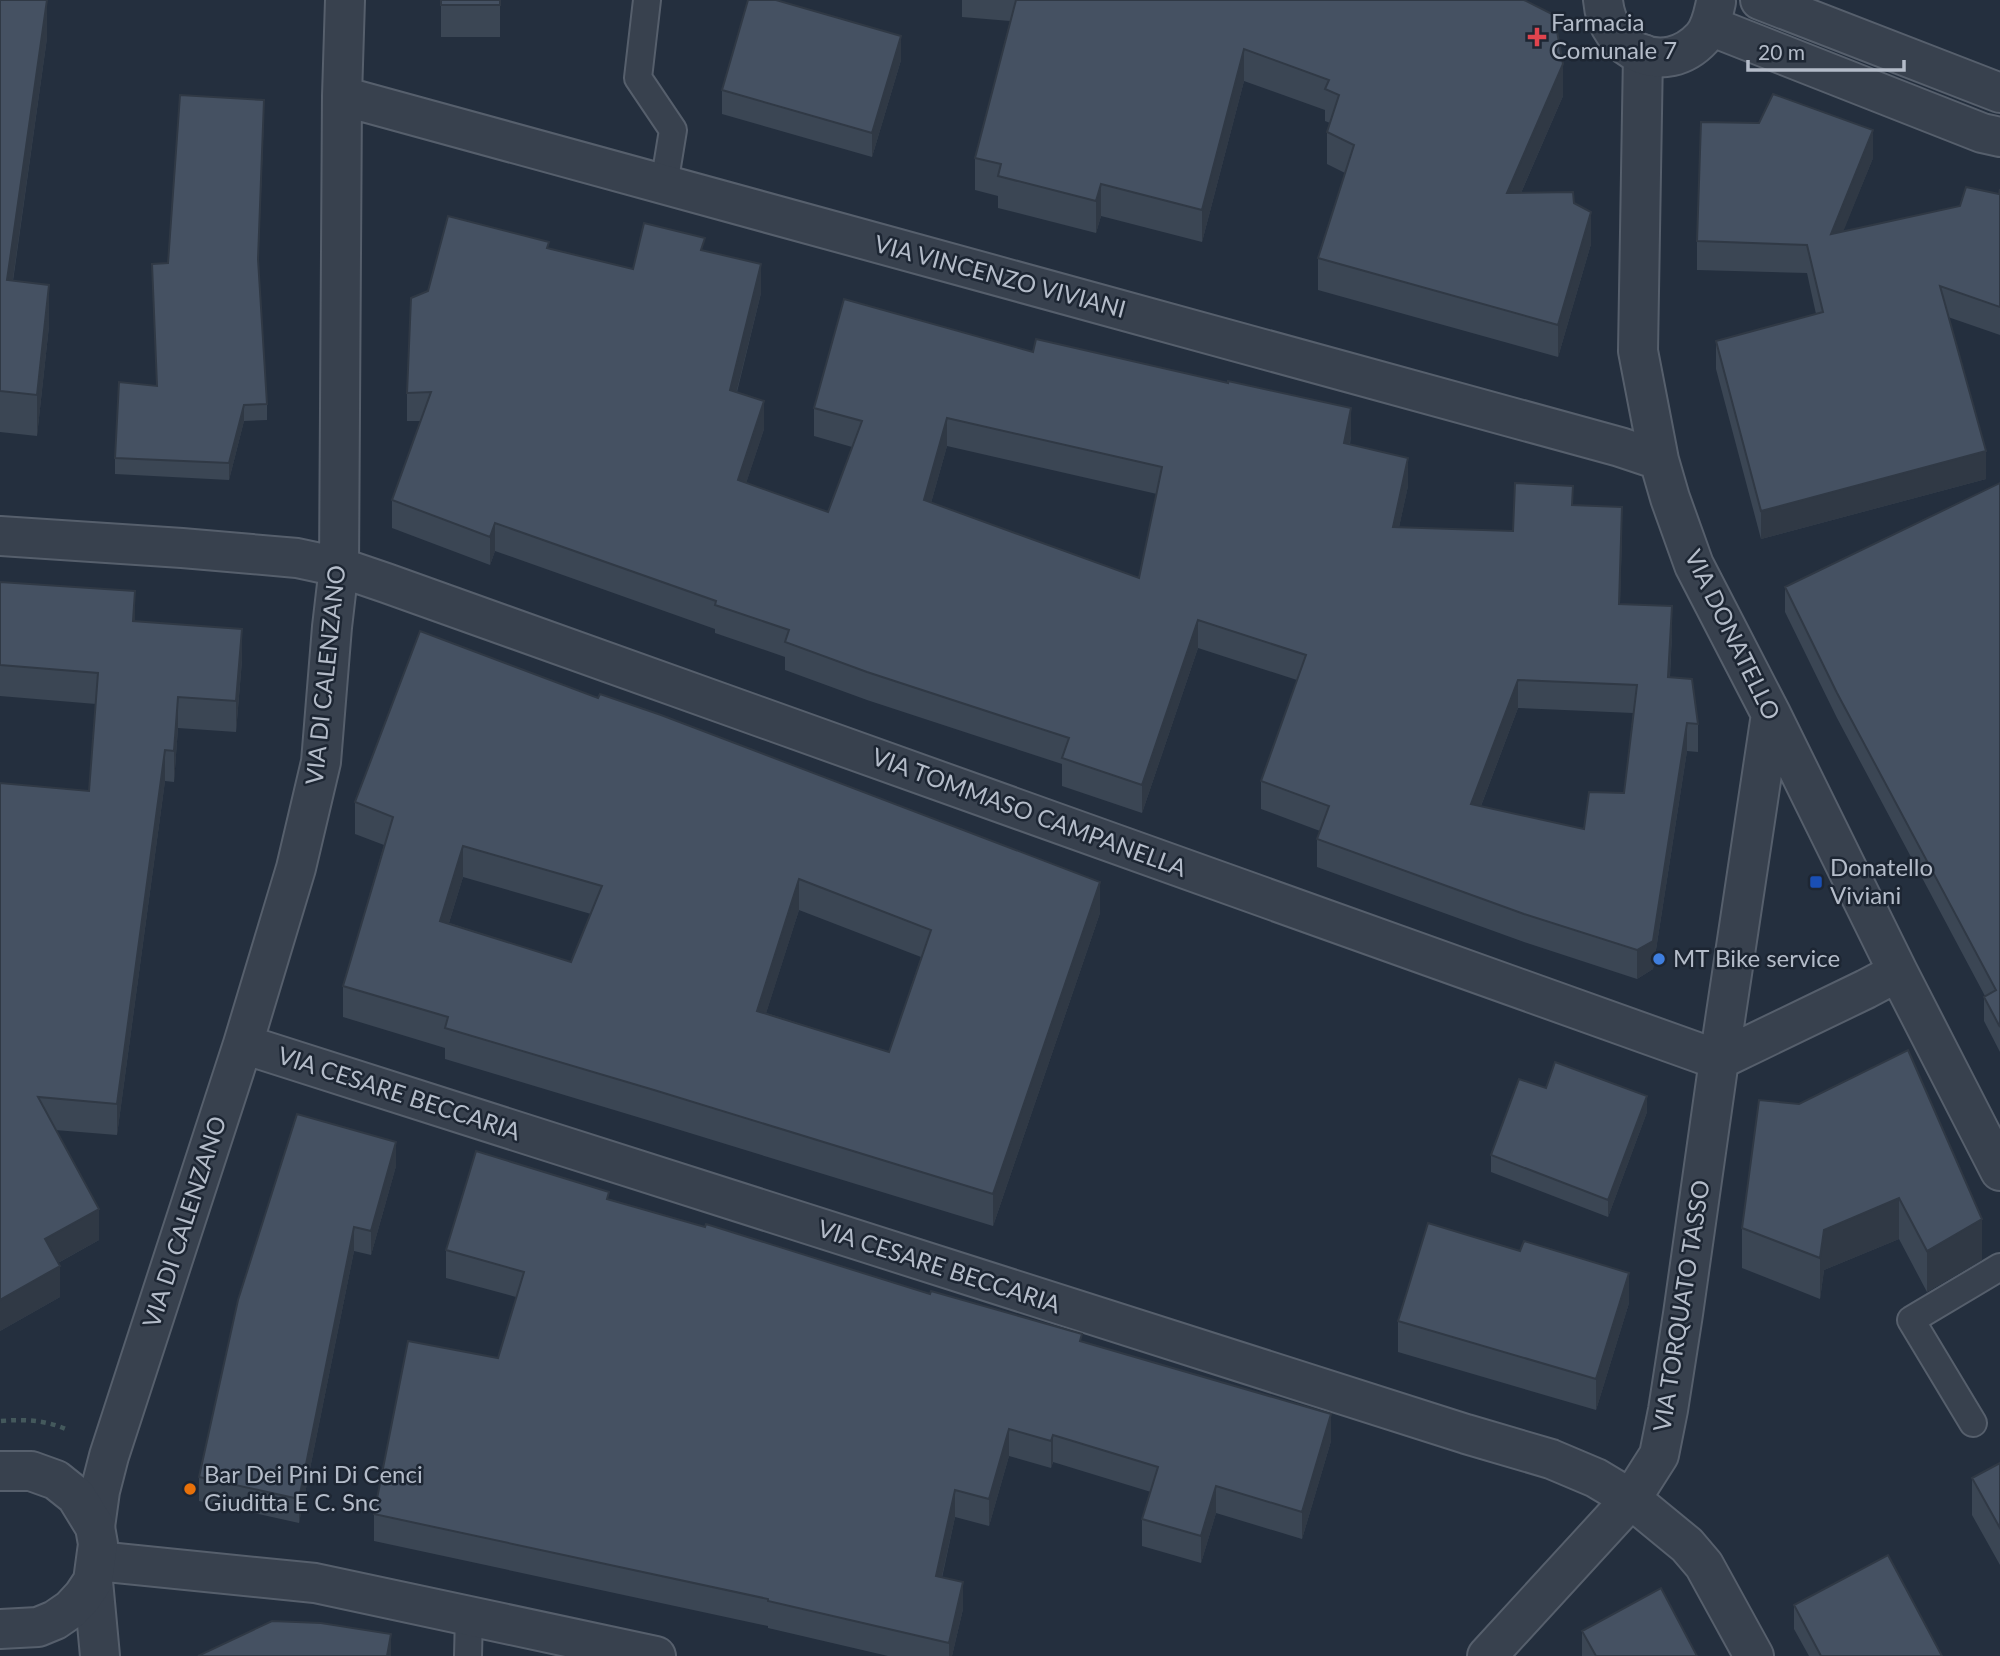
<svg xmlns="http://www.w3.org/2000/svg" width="2000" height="1656" font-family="Lato,sans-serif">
	<rect width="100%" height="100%" fill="#242f3e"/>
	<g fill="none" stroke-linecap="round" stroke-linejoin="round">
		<defs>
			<path id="service" d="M 647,0 L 638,78 L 673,130 L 664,185
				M 1973,1423 L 1911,1320 L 2000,1267
				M 468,1656 L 469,1615"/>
			<path id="minor" d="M 1643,54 L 1638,351 L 1659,460 L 1670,498 L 1694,565 L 1771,714 L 1898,972 L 2000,1171
				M 342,96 L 1620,447 L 1659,460
				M 0,536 L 182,548 L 297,558 L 339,567 L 386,583 L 1719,1060
				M 243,1044 L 1466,1434 L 1551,1459 L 1596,1478 L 1631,1499 L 1687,1545 L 1704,1565 L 1754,1656
				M 1719,1060 L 1866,989 L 1898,972
				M 95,1527 L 100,1491 L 109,1456 L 243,1044 L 296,868 L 321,762 L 332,627 L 339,567 L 342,96 L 345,0
				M 97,1561 L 315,1583 L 656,1656
				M 93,1581 L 100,1656
				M 1487,1656 L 1631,1499 L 1659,1455 L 1668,1410 L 1683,1314 L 1719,1060 L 1771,714"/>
			<path id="tertiary" d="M 1603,0 C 1607,52 1665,78 1702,38 C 1711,28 1713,15 1716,2
				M 1760,0 L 2000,93
				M 1710,26 L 1982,133 L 2000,137
				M 0,1471 L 31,1471 L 56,1480 L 76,1496 L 95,1527 L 98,1544 L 93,1581 L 83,1596 L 71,1609 L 55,1620 L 38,1627 L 0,1629"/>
		</defs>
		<use href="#service" stroke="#565f6c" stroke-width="30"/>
		<use href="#minor" stroke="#565f6c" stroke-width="42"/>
		<use href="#tertiary" stroke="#565f6c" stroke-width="42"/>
		<path stroke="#44595c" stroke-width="4.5" stroke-dasharray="5 5" stroke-linecap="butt" d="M 1,1421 C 25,1419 46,1420 68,1430"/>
		<use href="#service" stroke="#38414e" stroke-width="26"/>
		<use href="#minor" stroke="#38414e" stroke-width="38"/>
		<use href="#tertiary" stroke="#38414e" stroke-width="38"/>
	</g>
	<path fill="#3b4654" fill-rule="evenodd" d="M 0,0 L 47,38 L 13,281 L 49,326 L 37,436 L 0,432 Z
		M 441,0 L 500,0 L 500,37 L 441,37 Z
		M 962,0 L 1524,0 L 1563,96 L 1521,193 L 1574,203 L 1591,244 L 1558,357 L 1318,290 L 1318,258 L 1345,173 L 1327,164 L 1327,132 L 1330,123 L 1325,121 L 1325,110 L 1244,81 L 1202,242 L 1101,216 L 1096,233 L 998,208 L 998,196 L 975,190 L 975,158 L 1010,21 L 962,17 Z
		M 901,60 L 872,157 L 722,114 L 722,90 Z
		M 264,117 L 258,266 L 267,404 L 267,420 L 244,421 L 229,480 L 115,474 L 115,458 L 157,386 L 152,264 L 168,263 Z
		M 1873,158 L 1843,231 L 1960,206 L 1999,194 L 2000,189 L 2000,335 L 1948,317 L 1986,479 L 1761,539 L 1716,369 L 1716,341 L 1816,314 L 1807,273 L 1697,270 L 1697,241 Z
		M 549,249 L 633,269 L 705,251 L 761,293 L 737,392 L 764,429 L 746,483 L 828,512 L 852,447 L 814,436 L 814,408 L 1033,352 L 1351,436 L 1350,444 L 1408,486 L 1399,527 L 1513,531 L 1573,505 L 1622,535 L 1620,604 L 1672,634 L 1670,677 L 1698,724 L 1698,752 L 1687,751 L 1653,969 L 1637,979 L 1524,942 L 1317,867 L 1317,839 L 1320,831 L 1261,809 L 1261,781 L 1297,680 L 1198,648 L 1142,813 L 1062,786 L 1062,764 L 867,700 L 785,670 L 785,657 L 715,633 L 715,629 L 495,551 L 490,565 L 392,528 L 392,500 L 421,421 L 407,421 L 407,393 ZM 947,446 L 1157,494 L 1139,578 L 931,503 ZM 1518,708 L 1633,713 L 1624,793 L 1584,829 L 1481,806 Z
		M 2000,483 L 2000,1052 L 1984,1021 L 1984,997 L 1985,996 L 1837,718 L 1785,612 L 1785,587 Z
		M 0,582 L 135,621 L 242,660 L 236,732 L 178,728 L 174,782 L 165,781 L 117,1135 L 55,1130 L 99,1240 L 58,1263 L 60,1297 L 0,1331 L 0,783 L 89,791 L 96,704 L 0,696 Z
		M 355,802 L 1100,913 L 993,1226 L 654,1122 L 445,1059 L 445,1048 L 343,1017 L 343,986 L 384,845 L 355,834 ZM 463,877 L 591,914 L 571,962 L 449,923 ZM 799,910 L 921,957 L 889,1052 L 766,1013 Z
		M 1546,1088 L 1647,1112 L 1608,1217 L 1491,1172 L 1491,1155 Z
		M 1799,1104 L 1982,1260 L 1927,1292 L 1899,1239 L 1824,1270 L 1820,1299 L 1742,1268 L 1742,1228 Z
		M 396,1166 L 371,1255 L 354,1251 L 299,1523 L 199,1501 L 199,1477 L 238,1300 Z
		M 609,1199 L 1082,1342 L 1331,1441 L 1302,1539 L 1216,1513 L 1201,1563 L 1142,1546 L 1142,1519 L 1151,1492 L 1053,1462 L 1051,1468 L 1009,1456 L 989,1526 L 955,1517 L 942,1578 L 963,1609 L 952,1656 L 888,1656 L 768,1628 L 768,1626 L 374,1541 L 374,1514 L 498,1358 L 516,1297 L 446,1278 L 446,1250 Z
		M 1520,1251 L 1629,1303 L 1596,1410 L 1398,1352 L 1398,1321 Z
		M 2000,1463 L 2000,1565 L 1972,1515 L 1972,1478 Z
		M 1794,1605 L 1942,1656 L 1809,1656 L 1794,1629 Z
		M 1582,1631 L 1697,1656 L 1582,1656 Z"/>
	<path fill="#303945" d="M 47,0 L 47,38 L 7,321 L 7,280 Z
		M 901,36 L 901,60 L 872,157 L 872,133 Z
		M 1244,49 L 1244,81 L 1202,242 L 1202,210 Z
		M 1563,64 L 1563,96 L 1507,225 L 1507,193 Z
		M 264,100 L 264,117 L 258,276 L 258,259 Z
		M 1873,130 L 1873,158 L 1831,262 L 1831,234 Z
		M 1101,184 L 1101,216 L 1096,233 L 1096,201 Z
		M 1591,212 L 1591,244 L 1558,357 L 1558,325 Z
		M 761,264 L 761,293 L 730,418 L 730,390 Z
		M 49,285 L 49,326 L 37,436 L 37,395 Z
		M 764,401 L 764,429 L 738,508 L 738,480 Z
		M 244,405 L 244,421 L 229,480 L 229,463 Z
		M 1351,408 L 1351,436 L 1344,471 L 1344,443 Z
		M 947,418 L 947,446 L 924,528 L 924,500 Z
		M 1986,451 L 1986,479 L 1761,539 L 1761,511 Z
		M 1408,458 L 1408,486 L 1393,555 L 1393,527 Z
		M 1622,507 L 1622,535 L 1619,632 L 1619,604 Z
		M 495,523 L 495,551 L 490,565 L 490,537 Z
		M 135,591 L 135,622 L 133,621 Z
		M 1672,606 L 1672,634 L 1668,705 L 1668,677 Z
		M 1198,620 L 1198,648 L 1142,813 L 1142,785 Z
		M 242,629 L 242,660 L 236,732 L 236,701 Z
		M 1518,680 L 1518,708 L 1471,832 L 1471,804 Z
		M 178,697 L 178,728 L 174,782 L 174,751 Z
		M 1687,723 L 1687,751 L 1653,969 L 1637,979 L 1637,950 Z
		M 165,750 L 165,781 L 117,1135 L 117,1104 Z
		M 463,846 L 463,877 L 440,952 L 440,921 Z
		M 799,879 L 799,910 L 757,1042 L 757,1011 Z
		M 1100,882 L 1100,913 L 993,1226 L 993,1194 Z
		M 1647,1096 L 1647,1112 L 1608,1217 L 1608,1200 Z
		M 396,1142 L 396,1166 L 371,1255 L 371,1231 Z
		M 1899,1198 L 1899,1239 L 1824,1270 L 1820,1299 L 1820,1258 L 1824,1230 Z
		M 99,1209 L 99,1240 L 45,1270 L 45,1239 Z
		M 1982,1219 L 1982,1260 L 1927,1292 L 1927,1251 Z
		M 354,1227 L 354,1251 L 299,1523 L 299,1499 Z
		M 60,1266 L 60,1297 L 0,1331 L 0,1300 Z
		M 1629,1273 L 1629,1303 L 1596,1410 L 1596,1379 Z
		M 1331,1414 L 1331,1441 L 1302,1539 L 1302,1512 Z
		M 1009,1429 L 1009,1456 L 989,1526 L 989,1499 Z
		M 1053,1435 L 1053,1462 L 1051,1468 L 1051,1441 Z
		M 1216,1486 L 1216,1513 L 1201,1563 L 1201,1536 Z
		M 955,1490 L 955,1517 L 936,1603 L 936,1576 Z
		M 963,1582 L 963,1609 L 952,1656 L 949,1656 L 949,1643 Z
		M 391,1634 L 391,1656 L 387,1656 Z"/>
	<path fill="#455162" stroke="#303945" stroke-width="2" fill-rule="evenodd" d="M 0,0 L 47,0 L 7,280 L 49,285 L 37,395 L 0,391 Z
		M 441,0 L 500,0 L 500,5 L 441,5 Z
		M 748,0 L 776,0 L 901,36 L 872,133 L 722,90 Z
		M 1016,0 L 1524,0 L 1554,15 L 1563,64 L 1507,193 L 1573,192 L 1574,203 L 1591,212 L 1558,325 L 1318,258 L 1354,145 L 1327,132 L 1339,95 L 1325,89 L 1329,80 L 1244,49 L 1202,210 L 1101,184 L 1096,201 L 998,176 L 1001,164 L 975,158 Z
		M 1773,94 L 1873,130 L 1831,234 L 1960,206 L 1966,187 L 1999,194 L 2000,189 L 2000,307 L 1940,286 L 1986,451 L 1761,511 L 1716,341 L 1823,312 L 1807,245 L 1697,241 L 1701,122 L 1759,123 Z
		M 180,95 L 264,100 L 258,259 L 267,404 L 244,405 L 229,463 L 115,458 L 119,382 L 157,386 L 152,264 L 168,263 Z
		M 448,216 L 549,242 L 547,248 L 633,269 L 644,223 L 705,238 L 701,250 L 761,264 L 730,390 L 764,401 L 738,480 L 828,512 L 862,421 L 814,408 L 844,299 L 1033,352 L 1036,339 L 1228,383 L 1228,381 L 1351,408 L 1344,443 L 1408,458 L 1393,527 L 1513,531 L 1515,483 L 1573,486 L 1572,505 L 1622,507 L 1619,604 L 1672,606 L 1668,677 L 1692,679 L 1698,724 L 1687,723 L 1653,941 L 1637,950 L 1524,914 L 1317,839 L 1329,806 L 1261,781 L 1306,655 L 1198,620 L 1142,785 L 1062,758 L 1069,738 L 867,672 L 785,642 L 789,630 L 715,605 L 716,601 L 495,523 L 490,537 L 392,500 L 431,392 L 407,393 L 411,298 L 428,291 ZM 947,418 L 1162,467 L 1139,578 L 924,500 ZM 1518,680 L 1637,685 L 1624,793 L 1589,792 L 1584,829 L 1471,804 Z
		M 2000,483 L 2000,1027 L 1984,997 L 1996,990 L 1837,693 L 1785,587 Z
		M 0,582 L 135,591 L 133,621 L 242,629 L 236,701 L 178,697 L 174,751 L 165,750 L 117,1104 L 38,1097 L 99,1209 L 45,1239 L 60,1266 L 0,1300 L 0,783 L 89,791 L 98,673 L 0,665 Z
		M 420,631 L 598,698 L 600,694 L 661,715 L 1100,882 L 993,1194 L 654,1090 L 445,1028 L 448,1017 L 343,986 L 393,817 L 355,802 ZM 463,846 L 602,886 L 571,962 L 440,921 ZM 799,879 L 931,930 L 889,1052 L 757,1011 Z
		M 1908,1050 L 1982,1219 L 1927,1251 L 1899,1198 L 1824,1230 L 1820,1258 L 1742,1228 L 1759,1100 L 1799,1104 Z
		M 1555,1062 L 1647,1096 L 1608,1200 L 1491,1155 L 1519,1079 L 1546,1088 Z
		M 297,1114 L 396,1142 L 371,1231 L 354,1227 L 299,1499 L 199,1477 L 238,1300 Z
		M 476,1151 L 609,1192 L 607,1199 L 705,1227 L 706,1224 L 930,1294 L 931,1291 L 1082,1334 L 1080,1341 L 1331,1414 L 1302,1512 L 1216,1486 L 1201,1536 L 1142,1519 L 1158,1467 L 1053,1435 L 1051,1441 L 1009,1429 L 989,1499 L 955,1490 L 936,1576 L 963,1582 L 949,1643 L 768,1601 L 768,1599 L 374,1514 L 408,1341 L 498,1358 L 524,1272 L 446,1250 Z
		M 1428,1223 L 1520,1251 L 1524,1241 L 1629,1273 L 1596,1379 L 1398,1321 Z
		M 2000,1463 L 2000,1528 L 1972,1478 Z
		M 1888,1555 L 1942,1656 L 1821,1656 L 1794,1605 Z
		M 1661,1588 L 1697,1656 L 1596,1656 L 1582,1631 Z
		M 272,1621 L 321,1623 L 391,1634 L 387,1656 L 198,1656 Z"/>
	<path fill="#e0444e" stroke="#1d2633" stroke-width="2.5" d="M1533.5 26.5h7v7h7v7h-7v7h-7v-7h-7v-7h7z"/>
	<rect fill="#1a4fb4" stroke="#1d2633" stroke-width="2.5" x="1809" y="875" width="14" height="14" rx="3.5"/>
	<circle fill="#3f7fe0" stroke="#1d2633" stroke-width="2.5" cx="1659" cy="959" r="7"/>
	<circle fill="#e8710a" stroke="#1d2633" stroke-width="2.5" cx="190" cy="1489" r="7"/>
	<g text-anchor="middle" stroke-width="5" stroke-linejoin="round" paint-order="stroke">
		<g font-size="24" fill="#b4bcc9" stroke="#1d2633" text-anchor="start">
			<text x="1551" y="31">Farmacia<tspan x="1551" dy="28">Comunale 7</tspan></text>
			<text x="1830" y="876">Donatello<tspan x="1830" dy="28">Viviani</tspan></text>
			<text x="1673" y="967">MT Bike service</text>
			<text x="204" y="1483">Bar Dei Pini Di Cenci<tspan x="204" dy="28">Giuditta E C. Snc</tspan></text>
		</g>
		<g font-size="24" fill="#b4bcc9" stroke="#1d2633">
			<text transform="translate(1000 277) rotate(15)" y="8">VIA VINCENZO VIVIANI</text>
			<text transform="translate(1732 635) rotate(64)" y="8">VIA DONATELLO</text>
			<text transform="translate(326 675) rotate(-84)" y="8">VIA DI CALENZANO</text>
			<text transform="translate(1029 813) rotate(20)" y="8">VIA TOMMASO CAMPANELLA</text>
			<text transform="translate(399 1094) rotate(18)" y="8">VIA CESARE BECCARIA</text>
			<text transform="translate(185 1222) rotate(-72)" y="8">VIA DI CALENZANO</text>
			<text transform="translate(939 1267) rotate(18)" y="8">VIA CESARE BECCARIA</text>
			<text transform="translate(1682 1306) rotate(-81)" y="8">VIA TORQUATO TASSO</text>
		</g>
	</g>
	<path d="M1748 60v10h156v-10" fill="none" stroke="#b4bcc9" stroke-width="3.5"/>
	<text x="1758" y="60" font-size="21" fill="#b4bcc9" stroke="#1d2633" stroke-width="5" paint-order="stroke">20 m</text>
</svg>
